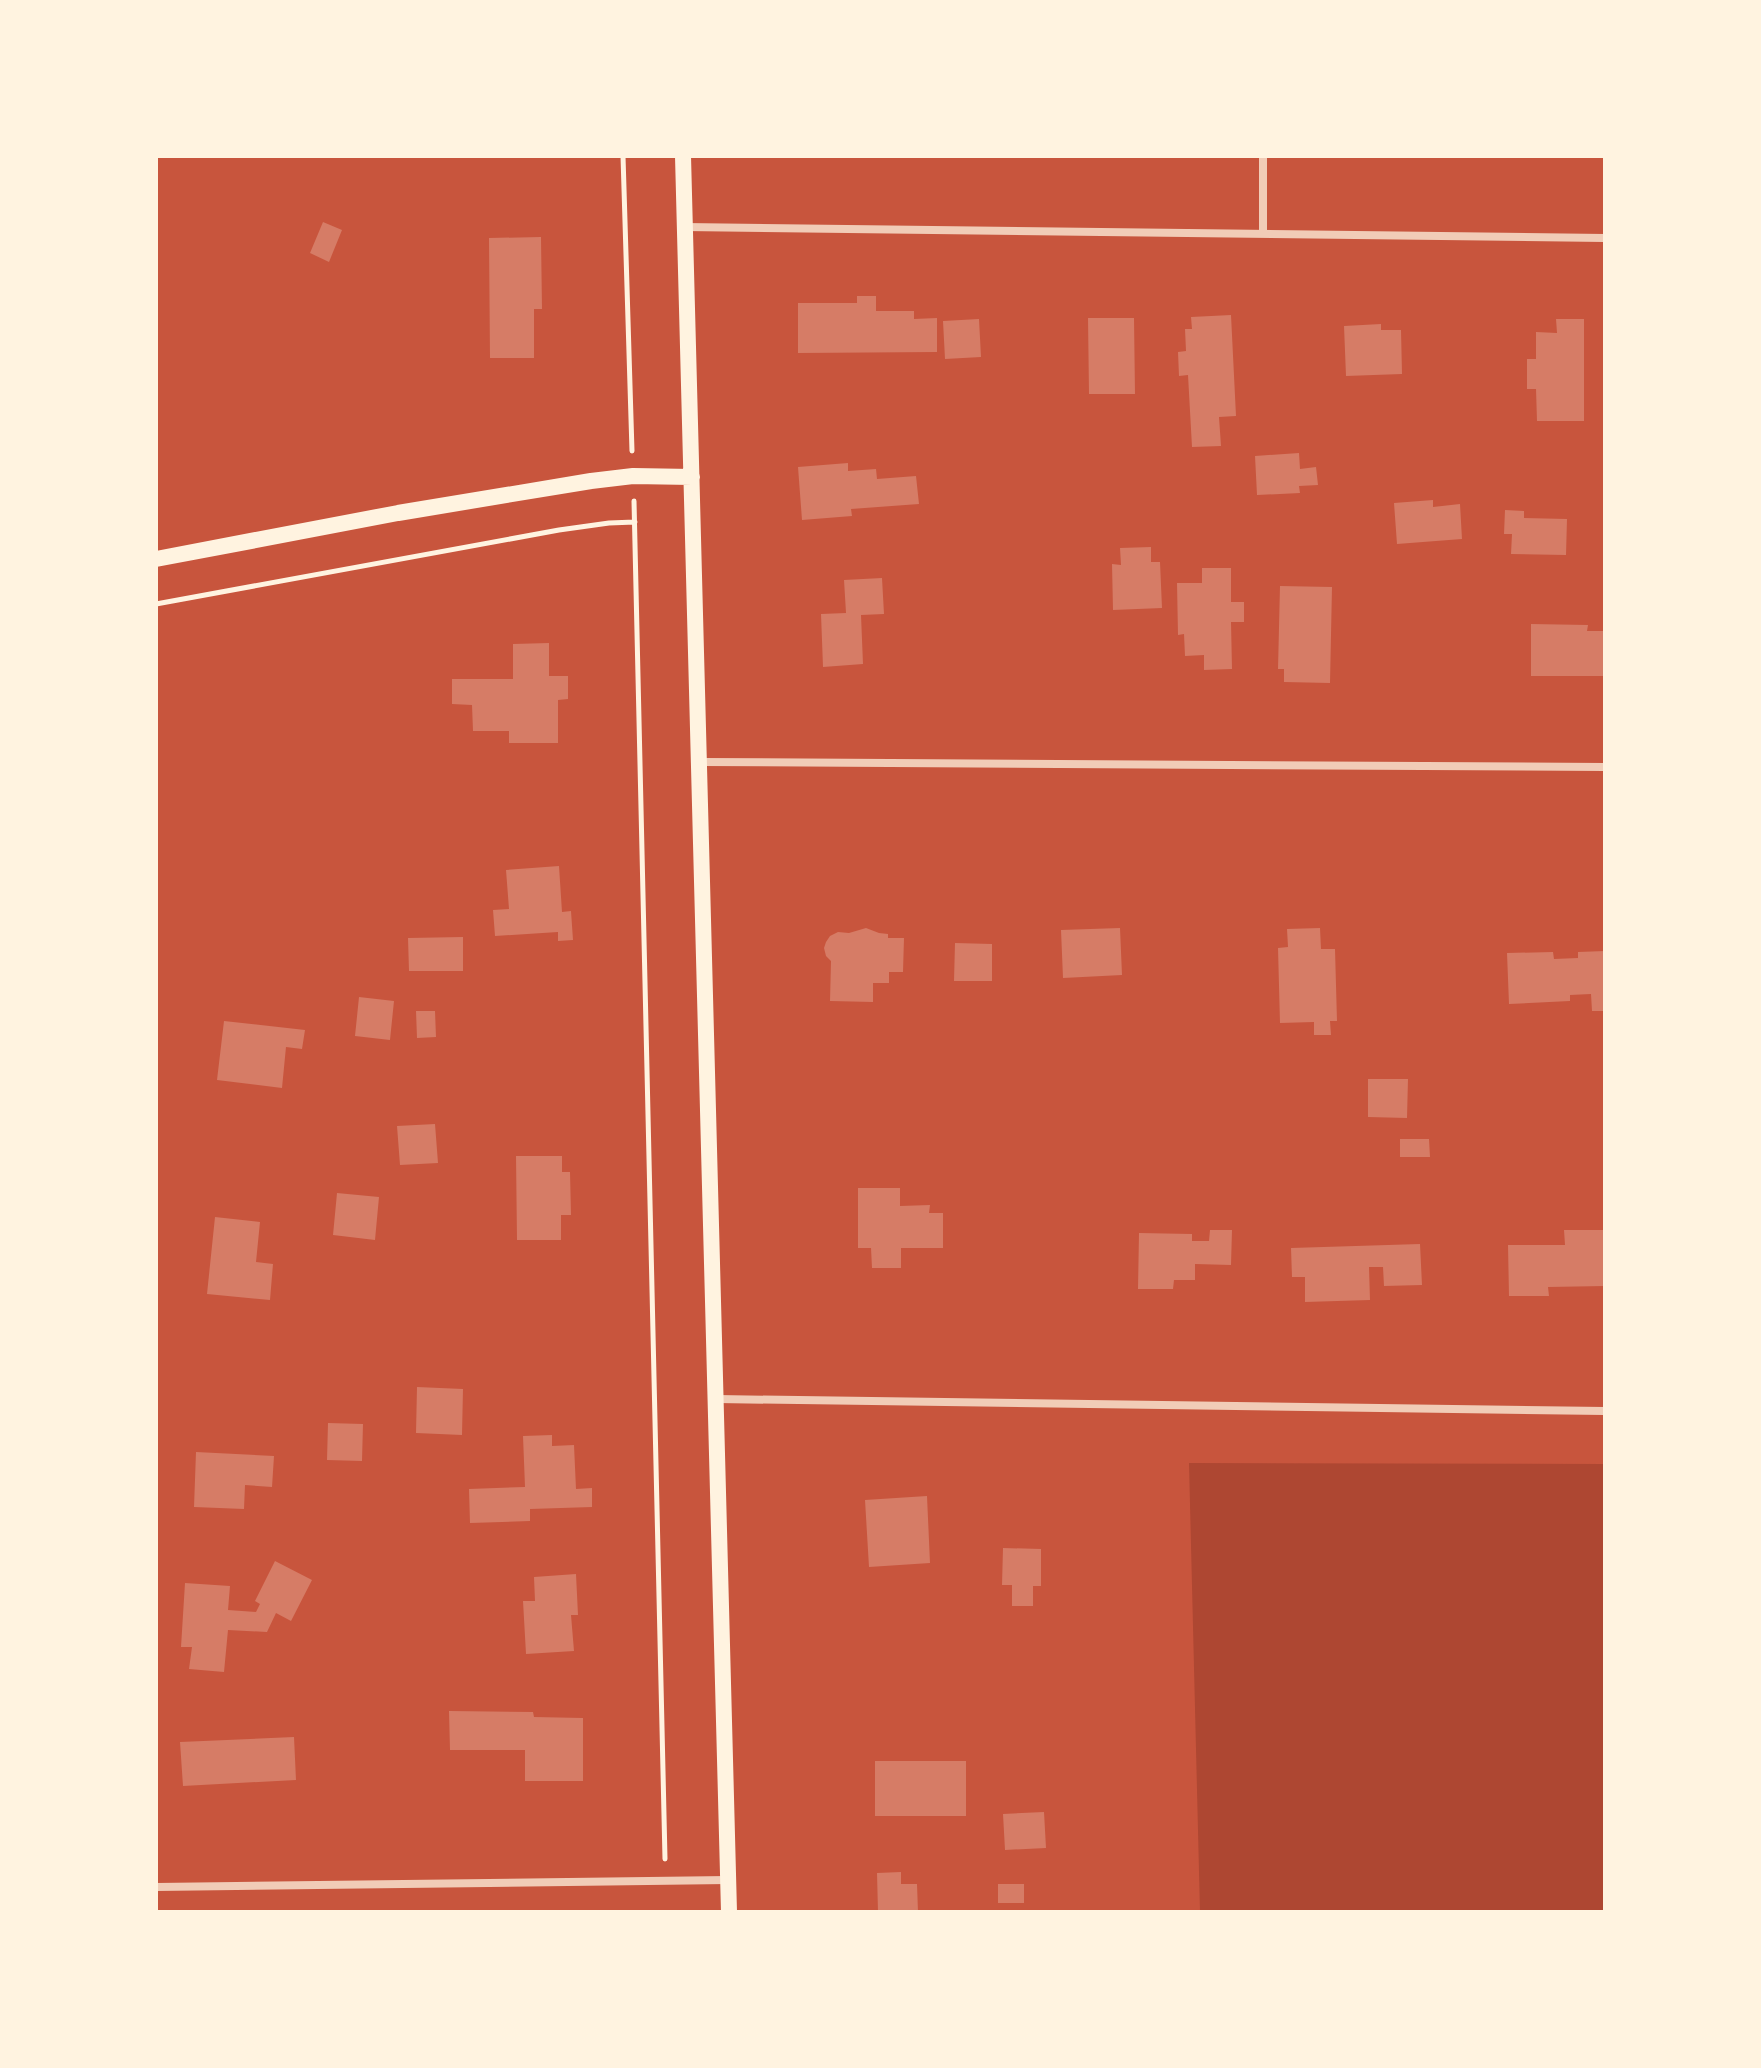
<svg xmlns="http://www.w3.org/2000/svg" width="1761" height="2068" font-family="'Work Sans',sans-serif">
	<rect width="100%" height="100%" fill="#c8553d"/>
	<path fill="#ae4732" d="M 1189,1463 L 1605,1464 L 1605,1912 L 1200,1912 Z"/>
	<path fill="#d67c66" d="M 323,222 L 342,230 L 329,262 L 310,253 Z
		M 541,237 L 542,309 L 534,309 L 534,358 L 490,358 L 489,238 Z
		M 857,296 L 876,296 L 876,311 L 914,311 L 914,319 L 937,318 L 937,352 L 798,353 L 798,303 L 857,303 Z
		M 1231,315 L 1236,416 L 1219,417 L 1221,446 L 1192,447 L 1188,375 L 1179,376 L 1178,352 L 1186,351 L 1185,329 L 1192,329 L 1191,317 Z
		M 1088,318 L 1134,318 L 1135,394 L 1089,394 Z
		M 979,319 L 981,357 L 945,359 L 943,321 Z
		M 1556,319 L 1584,319 L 1584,421 L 1537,421 L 1536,389 L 1527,389 L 1527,359 L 1536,359 L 1536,332 L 1557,333 Z
		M 1381,324 L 1381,330 L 1401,330 L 1402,374 L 1346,376 L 1344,326 Z
		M 1299,453 L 1300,469 L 1316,467 L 1318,485 L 1299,486 L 1300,493 L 1257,495 L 1255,456 Z
		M 848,463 L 848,471 L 876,469 L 877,479 L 916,476 L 919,504 L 851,509 L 852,516 L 802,520 L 798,467 Z
		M 1433,500 L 1433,507 L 1460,504 L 1462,539 L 1397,544 L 1394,503 Z
		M 1505,510 L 1524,511 L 1524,518 L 1567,519 L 1566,555 L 1511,554 L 1512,534 L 1504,534 Z
		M 1151,547 L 1151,562 L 1160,562 L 1162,608 L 1113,610 L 1112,564 L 1121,565 L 1120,548 Z
		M 1202,568 L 1231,568 L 1231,602 L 1244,602 L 1244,622 L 1231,622 L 1232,669 L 1204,670 L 1204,655 L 1185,656 L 1184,634 L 1178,635 L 1177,583 L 1202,583 Z
		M 882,578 L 884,614 L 861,615 L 863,664 L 823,667 L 821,614 L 846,613 L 844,580 Z
		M 1280,586 L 1332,587 L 1330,683 L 1284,682 L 1284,669 L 1278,669 Z
		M 1531,624 L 1588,625 L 1587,631 L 1603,631 L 1603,676 L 1531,676 Z
		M 549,643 L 549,676 L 568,676 L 568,699 L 558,700 L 558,743 L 509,743 L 509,731 L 473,731 L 472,705 L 452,704 L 452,679 L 513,679 L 513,644 Z
		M 559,866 L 562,912 L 571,911 L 573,940 L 558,941 L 558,932 L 495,936 L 493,910 L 509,909 L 506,870 Z
		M 866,928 L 879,933 L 888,934 L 888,938 L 904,938 L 903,972 L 889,972 L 889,983 L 873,983 L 873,1002 L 830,1001 L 831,961 L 826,956 L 824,948 L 826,942 L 830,936 L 838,932 L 849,933 Z
		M 1120,928 L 1122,975 L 1063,978 L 1061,930 Z
		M 1320,928 L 1321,949 L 1335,949 L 1337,1021 L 1330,1021 L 1331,1035 L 1314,1035 L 1314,1022 L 1280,1023 L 1278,948 L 1288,947 L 1287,929 Z
		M 463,937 L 463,971 L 409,971 L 408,938 Z
		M 955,943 L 992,944 L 992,981 L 954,981 Z
		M 1605,951 L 1605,1011 L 1592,1011 L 1591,994 L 1570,995 L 1570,1001 L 1509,1004 L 1507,953 L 1553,952 L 1554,959 L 1578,958 L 1578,952 Z
		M 359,997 L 394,1001 L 390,1040 L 355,1036 Z
		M 416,1011 L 435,1011 L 436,1037 L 417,1038 Z
		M 224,1021 L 305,1030 L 302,1049 L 286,1047 L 282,1088 L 217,1080 Z
		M 1368,1079 L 1408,1079 L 1407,1118 L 1368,1117 Z
		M 435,1124 L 438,1163 L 400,1165 L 397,1126 Z
		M 1400,1139 L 1429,1139 L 1430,1157 L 1400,1157 Z
		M 516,1156 L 562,1156 L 562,1172 L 570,1172 L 571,1215 L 561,1215 L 561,1240 L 517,1240 Z
		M 858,1188 L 900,1188 L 900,1206 L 930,1205 L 929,1213 L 943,1213 L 943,1248 L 901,1248 L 901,1268 L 872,1268 L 871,1248 L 858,1248 Z
		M 337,1193 L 379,1197 L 375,1240 L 333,1235 Z
		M 215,1217 L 260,1222 L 256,1262 L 273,1264 L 270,1300 L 207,1294 Z
		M 1210,1230 L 1232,1230 L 1231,1265 L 1195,1264 L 1195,1280 L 1174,1280 L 1173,1289 L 1138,1289 L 1139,1233 L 1192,1234 L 1192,1241 L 1209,1241 Z
		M 1564,1230 L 1605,1230 L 1605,1286 L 1548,1287 L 1549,1296 L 1509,1296 L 1508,1245 L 1565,1245 Z
		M 1420,1244 L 1422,1285 L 1384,1286 L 1383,1267 L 1369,1267 L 1370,1300 L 1305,1302 L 1305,1277 L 1292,1277 L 1291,1248 Z
		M 417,1387 L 463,1389 L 462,1435 L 416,1433 Z
		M 328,1423 L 363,1424 L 362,1461 L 327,1460 Z
		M 552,1435 L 552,1446 L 574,1445 L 576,1489 L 592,1488 L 592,1507 L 530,1509 L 530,1521 L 470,1523 L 469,1489 L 525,1487 L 523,1436 Z
		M 196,1452 L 274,1456 L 272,1487 L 245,1485 L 244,1509 L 194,1507 Z
		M 927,1496 L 930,1563 L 869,1567 L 865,1500 Z
		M 1003,1548 L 1041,1549 L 1041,1586 L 1033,1586 L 1033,1606 L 1012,1606 L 1012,1585 L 1002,1585 Z
		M 275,1561 L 312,1580 L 291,1621 L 276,1613 L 267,1632 L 228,1630 L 224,1672 L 189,1669 L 192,1647 L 181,1647 L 185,1583 L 230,1586 L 228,1610 L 256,1612 L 260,1604 L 255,1601 Z
		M 576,1574 L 578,1615 L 571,1615 L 574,1651 L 526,1654 L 523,1601 L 535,1601 L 534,1577 Z
		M 449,1711 L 533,1712 L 534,1717 L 583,1718 L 583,1781 L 525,1781 L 525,1750 L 450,1750 Z
		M 294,1737 L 296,1780 L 183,1786 L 180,1742 Z
		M 875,1761 L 966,1761 L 966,1816 L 875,1816 Z
		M 1044,1812 L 1046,1848 L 1005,1850 L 1003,1814 Z
		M 901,1872 L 901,1884 L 917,1884 L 918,1912 L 878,1912 L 877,1873 Z
		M 998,1884 L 1024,1884 L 1024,1903 L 998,1903 Z"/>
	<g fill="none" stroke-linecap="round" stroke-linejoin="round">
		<path stroke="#fff3e0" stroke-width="5" d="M 623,156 L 632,451
			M 634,501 L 665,1859
			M 156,604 L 559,530 L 609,523 L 635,522"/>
		<path stroke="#f1ccb7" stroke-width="8" d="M 1263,156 L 1263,234
			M 684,227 L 1605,238
			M 701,762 L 1605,767
			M 717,1399 L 1605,1411
			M 156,1887 L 728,1880"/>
		<path stroke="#fff3e0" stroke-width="16" d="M 683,156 L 729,1912
			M 156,559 L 398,513 L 591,481 L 633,476 L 692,477"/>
	</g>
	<rect width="1761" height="2068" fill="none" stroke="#fff3e0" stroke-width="316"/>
</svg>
